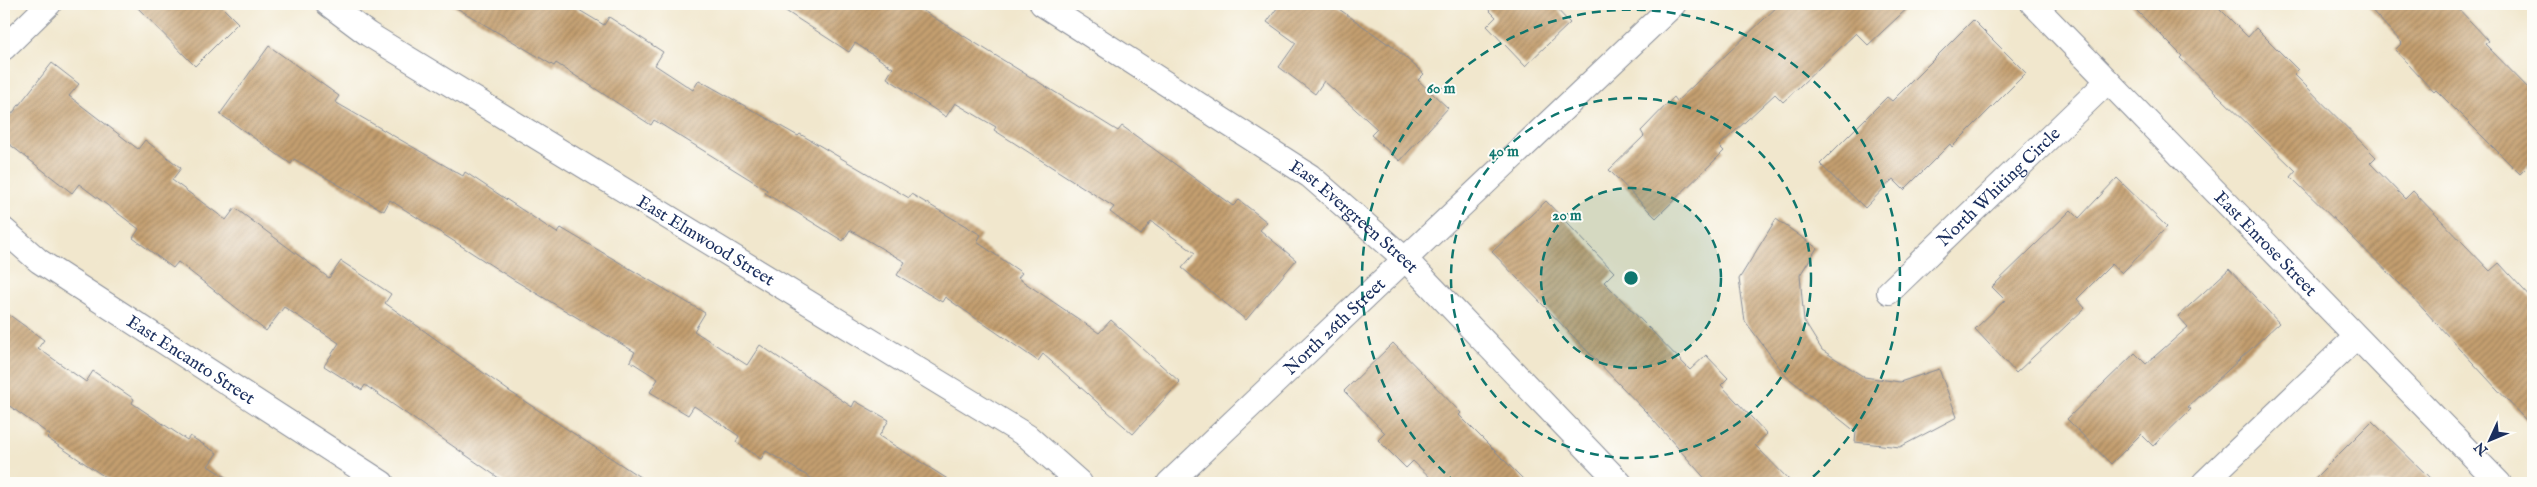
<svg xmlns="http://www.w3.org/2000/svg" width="2537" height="487" font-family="'IM FELL English',serif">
	<defs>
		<pattern id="building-hatch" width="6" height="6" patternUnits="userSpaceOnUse" patternTransform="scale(1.25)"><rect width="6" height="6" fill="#c49f6f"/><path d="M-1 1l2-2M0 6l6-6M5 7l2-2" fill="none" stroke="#9e825e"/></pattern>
	</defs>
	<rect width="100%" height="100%" fill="#fdfcf7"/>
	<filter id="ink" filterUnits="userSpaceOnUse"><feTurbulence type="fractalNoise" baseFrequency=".02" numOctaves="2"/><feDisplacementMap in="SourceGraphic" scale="10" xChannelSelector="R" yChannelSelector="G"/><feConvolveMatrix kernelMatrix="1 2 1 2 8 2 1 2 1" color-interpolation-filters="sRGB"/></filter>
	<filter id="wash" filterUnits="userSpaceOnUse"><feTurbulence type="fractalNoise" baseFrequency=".0096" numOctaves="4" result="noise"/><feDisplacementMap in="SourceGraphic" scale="20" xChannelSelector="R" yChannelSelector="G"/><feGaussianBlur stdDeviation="1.12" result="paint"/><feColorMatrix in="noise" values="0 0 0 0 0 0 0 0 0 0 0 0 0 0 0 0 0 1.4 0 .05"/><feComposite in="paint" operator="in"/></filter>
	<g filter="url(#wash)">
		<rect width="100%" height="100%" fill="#f1e7cd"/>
		<g id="blocks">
			<path fill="url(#building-hatch)" d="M 134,4 L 219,4 L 238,23 L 195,66 Z
				M 450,4 L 569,4 L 604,25 L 609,17 L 663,52 L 655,65 L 693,90 L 699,80 L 798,136 L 800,134 L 909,198 L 911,194 L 981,235 L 977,242 L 1022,273 L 1018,278 L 1099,333 L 1111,320 L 1180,382 L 1133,434 L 1043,354 L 1038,361 L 945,297 L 942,302 L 897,275 L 905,262 L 850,230 L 843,241 L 765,193 L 767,190 L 654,120 L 651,125 L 556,63 L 554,66 Z
				M 775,4 L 912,4 L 1118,131 L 1122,126 L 1233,206 L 1239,200 L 1267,222 L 1260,230 L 1296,260 L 1246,320 L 1182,268 L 1195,253 L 1151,221 L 1141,235 L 1110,212 L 1114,207 L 994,130 L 996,127 L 955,103 L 946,117 L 887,78 L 893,68 L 855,43 L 849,52 Z
				M 1280,4 L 1332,4 L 1388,44 L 1389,43 L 1424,74 L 1418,80 L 1448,108 L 1400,161 L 1371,135 L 1377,129 L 1324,81 L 1315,94 L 1279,67 L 1296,43 L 1267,22 Z
				M 1483,4 L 1552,4 L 1570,23 L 1525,66 L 1487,26 L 1496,17 Z
				M 1780,4 L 1912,4 L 1868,45 L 1856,33 L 1783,102 L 1775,94 L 1719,146 L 1724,151 L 1656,218 L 1609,170 L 1644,136 L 1641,131 L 1674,97 L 1677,101 Z
				M 2130,4 L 2215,4 L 2248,37 L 2256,28 L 2298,70 L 2294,74 L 2376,157 L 2370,163 L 2405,199 L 2413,191 L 2490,271 L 2499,263 L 2533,300 L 2533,428 L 2401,285 L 2291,177 L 2296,171 L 2180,58 L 2182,56 Z
				M 2366,4 L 2454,4 L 2489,41 L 2485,44 L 2533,93 L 2533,161 L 2520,174 L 2436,90 L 2434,92 L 2395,50 L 2402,43 Z
				M 1973,20 L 2026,73 L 1952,147 L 1950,144 L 1904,190 L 1893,179 L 1865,208 L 1820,164 L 1887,97 L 1892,101 Z
				M 269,46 L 339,96 L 335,102 L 463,176 L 465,172 L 557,233 L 561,228 L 705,313 L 694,331 L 747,365 L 760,345 L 852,407 L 855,401 L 889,420 L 879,436 L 954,483 L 819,483 L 766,451 L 761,459 L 736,442 L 739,436 L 694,406 L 688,415 L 650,392 L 658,379 L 630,361 L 635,352 L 514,280 L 390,200 L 384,211 L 294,159 L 291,164 L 220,114 Z
				M 52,63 L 79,84 L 69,96 L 138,149 L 145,140 L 181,168 L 172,180 L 226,220 L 235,208 L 329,278 L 341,261 L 391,294 L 385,303 L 509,391 L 649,483 L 506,483 L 365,385 L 362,390 L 324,366 L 339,343 L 284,307 L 266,331 L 178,262 L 173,268 L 133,238 L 139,229 L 79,184 L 72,193 L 4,140 L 4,124 Z
				M 2117,178 L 2167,227 L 2122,273 L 2112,264 L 2077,299 L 2085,308 L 2016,373 L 1975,329 L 2005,300 L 1992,287 L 2071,210 L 2079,218 Z
				M 1546,201 L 1614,272 L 1604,282 L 1690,370 L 1706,355 L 1728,378 L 1721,385 L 1767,434 L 1755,445 L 1792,483 L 1709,483 L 1646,412 L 1492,252 Z
				M 1776,219 L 1817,248 L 1800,275 L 1804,321 L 1822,350 L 1864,377 L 1900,382 L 1939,369 L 1957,417 L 1900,447 L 1855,442 L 1856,432 L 1786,376 L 1745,321 L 1739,279 Z
				M 2229,269 L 2279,323 L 2188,407 L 2191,409 L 2153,446 L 2141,434 L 2111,464 L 2067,419 L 2135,353 L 2146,364 L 2188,327 L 2178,316 Z
				M 4,311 L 44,340 L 38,348 L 86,382 L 93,371 L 134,399 L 132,403 L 187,440 L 190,436 L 217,453 L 208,466 L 235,483 L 114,483 L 47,438 L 50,435 L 4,402 Z
				M 1393,343 L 1461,413 L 1459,415 L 1527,483 L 1436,483 L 1413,461 L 1406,468 L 1378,440 L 1385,433 L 1344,391 Z
				M 2372,421 L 2435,483 L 2310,483 Z"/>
		</g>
	</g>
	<g filter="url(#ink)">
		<use href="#blocks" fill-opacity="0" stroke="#868b96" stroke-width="1"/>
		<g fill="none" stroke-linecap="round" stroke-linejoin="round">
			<defs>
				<g id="street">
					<path id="s1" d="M 328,4 L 368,34 L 1027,436 L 1080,483"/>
					<path id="s2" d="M 1042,4 L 1310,176 L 1406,260 L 1620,483"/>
					<path id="s3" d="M 2033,4 L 2499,483"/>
					<path d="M 4,48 L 49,4"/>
					<path id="s4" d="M 4,230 L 39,261 L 382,483"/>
					<path id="s5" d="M 1889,292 L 2108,81"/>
					<path id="s6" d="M 1169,483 L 1674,4"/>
					<path d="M 2204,483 L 2356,337"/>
				</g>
			</defs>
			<use href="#street" stroke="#868b96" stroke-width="26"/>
			<use href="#street" stroke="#fff" stroke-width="24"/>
		</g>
	</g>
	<circle cx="1631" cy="278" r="90" fill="#0f766e" fill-opacity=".12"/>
	<g fill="none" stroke="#0f766e" stroke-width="2.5" stroke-dasharray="9 6">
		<circle cx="1631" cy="278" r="90"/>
		<circle cx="1631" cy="278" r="180"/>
		<path d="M1456 483A269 269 0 1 1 1806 483"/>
	</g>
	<g text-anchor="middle" stroke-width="4" stroke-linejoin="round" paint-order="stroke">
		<g font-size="18" fill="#1b2f5e" stroke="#fdfcf7">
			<text dy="6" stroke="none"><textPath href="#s5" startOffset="152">North Whiting Circle</textPath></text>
			<text dy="6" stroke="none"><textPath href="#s2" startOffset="378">East Evergreen Street</textPath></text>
			<text dy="6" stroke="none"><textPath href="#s1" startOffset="446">East Elmwood Street</textPath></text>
			<text dy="6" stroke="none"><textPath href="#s3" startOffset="334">East Enrose Street</textPath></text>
			<text dy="6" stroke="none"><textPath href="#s6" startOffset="228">North 26th Street</textPath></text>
			<text dy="6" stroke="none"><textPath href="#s4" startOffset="228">East Encanto Street</textPath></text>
		</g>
	</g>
	<circle cx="1631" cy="278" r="8" fill="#0f766e" stroke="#fdfcf7" stroke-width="2.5"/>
	<g font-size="15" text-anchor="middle" font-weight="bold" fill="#0f766e" stroke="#fdfcf7" stroke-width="4" stroke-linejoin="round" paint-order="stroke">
		<text x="1441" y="93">60 m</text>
		<text x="1504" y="156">40 m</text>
		<text x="1567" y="220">20 m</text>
	</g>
	<rect width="2537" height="487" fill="none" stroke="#fdfcf7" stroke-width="20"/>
	<g transform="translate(2490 440) rotate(226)" stroke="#fdfcf7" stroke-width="4" paint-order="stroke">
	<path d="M0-4L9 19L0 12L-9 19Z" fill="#1b2f5e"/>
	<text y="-8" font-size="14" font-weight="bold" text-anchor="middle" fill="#1b2f5e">N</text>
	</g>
</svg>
